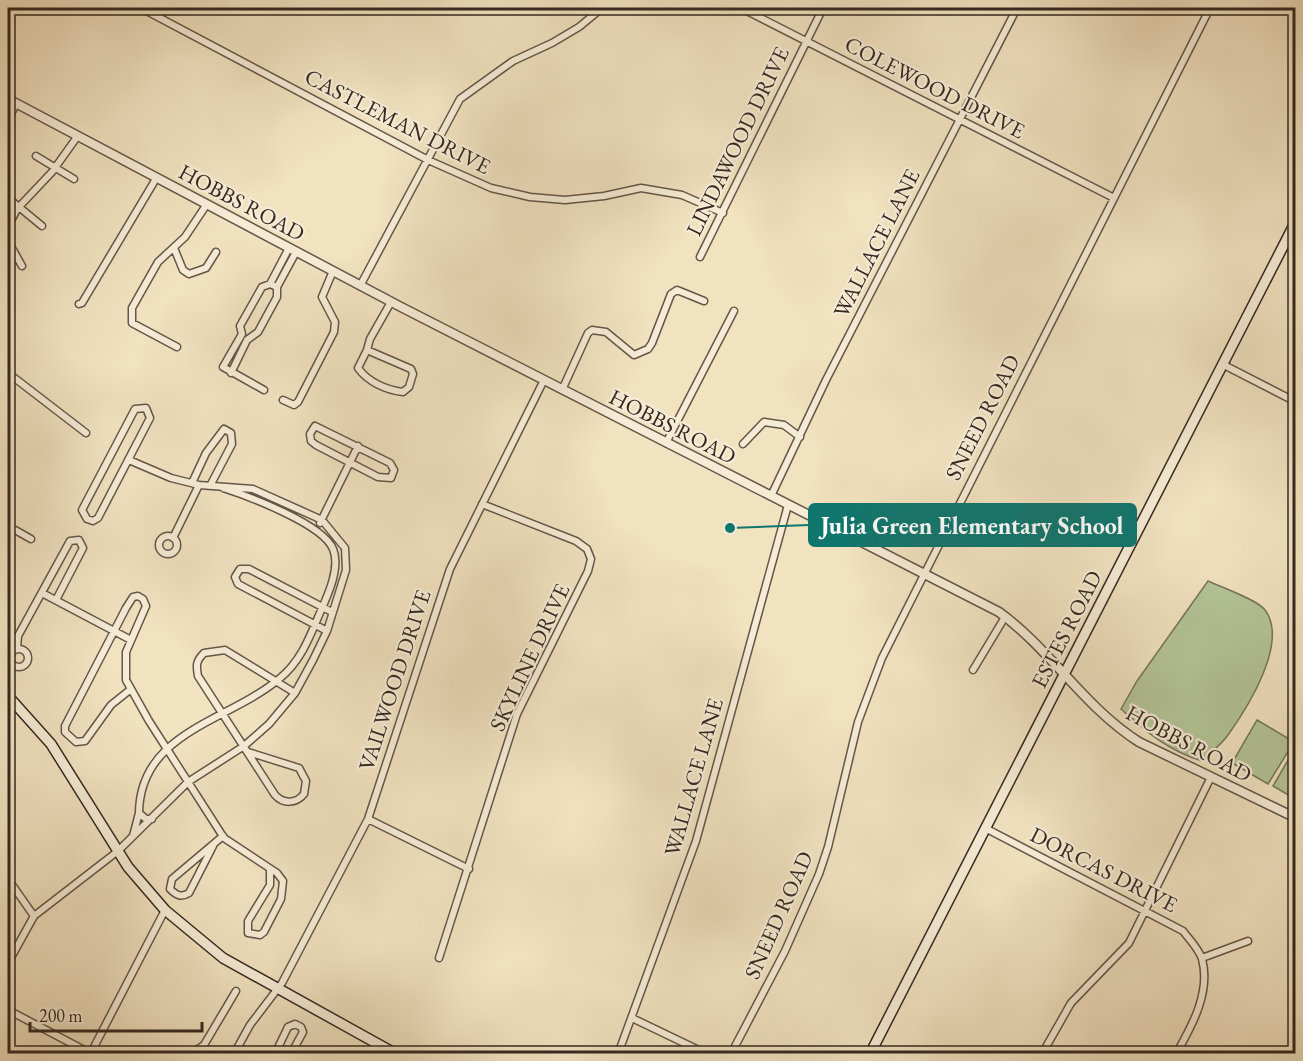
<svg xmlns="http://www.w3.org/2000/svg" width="1303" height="1061" font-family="'EB Garamond',serif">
	<rect width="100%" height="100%" fill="#f1e2c0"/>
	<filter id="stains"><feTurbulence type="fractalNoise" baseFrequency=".00333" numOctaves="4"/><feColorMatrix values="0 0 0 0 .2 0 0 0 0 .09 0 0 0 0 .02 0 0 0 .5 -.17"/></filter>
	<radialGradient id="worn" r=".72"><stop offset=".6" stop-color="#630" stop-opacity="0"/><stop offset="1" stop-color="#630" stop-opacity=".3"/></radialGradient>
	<path fill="#b3c498" stroke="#74765c" stroke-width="1.5" d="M 1208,581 C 1221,587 1258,600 1265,610 C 1289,642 1248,707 1228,735 C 1221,745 1210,753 1202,761 C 1169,751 1146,732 1121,709 L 1137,681 Z
		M 1257,720 L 1294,742 L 1268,784 L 1232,763 Z
		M 1295,748 L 1295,799 L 1273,786 Z"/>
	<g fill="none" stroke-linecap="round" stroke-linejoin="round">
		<defs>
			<path id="minor" d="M 141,8 L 428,160 L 491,188 L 530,197 L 565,200 L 604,196 L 641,188 L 682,195 L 723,213
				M 741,8 L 1114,198
				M 8,120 L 16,104
				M 36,156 L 74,179
				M 8,198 L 42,226
				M 8,227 L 17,209 L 52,172 L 77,137
				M 8,241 L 22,266
				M 174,248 L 183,270 L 189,274 L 206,268 L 216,252
				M 700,257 L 823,8
				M 270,284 L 289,248
				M 360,286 L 460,99 L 513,61 L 552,43 L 579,27 L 602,8
				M 277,287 L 296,252
				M 79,304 L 82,303 L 157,177
				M 177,347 L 132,323 L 132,308 L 158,262 L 185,237 L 207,204
				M 367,350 L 358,368 C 368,382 386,390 403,392 L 409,387 L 413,374 L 411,369 L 367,350 L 370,339 L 391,302
				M 1222,364 L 1296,402
				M 8,373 L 86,433
				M 231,373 L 247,340 L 258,332 L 277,297 L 277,287
				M 264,390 L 223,367 L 242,334 L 240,326 L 262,287 L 270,284 L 277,287
				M 562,390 L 588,333 L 592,330 L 606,332 L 634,355 L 648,349 L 652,343 L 671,294 L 677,290 L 704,301
				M 283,400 L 294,405 L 298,402 L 334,332 L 335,322 L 322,297 L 333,271
				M 146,408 L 150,418 L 98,518 L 93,521 L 87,519 L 82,510 L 135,409 Z
				M 315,426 L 390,463 L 394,470 L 391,478 L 378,477 L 316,445 L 311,441 L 310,434 Z
				M 666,443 L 734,311
				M 743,444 L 764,422 L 784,425 L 800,437
				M 192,483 L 206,453 L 224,429 L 231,433 L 232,444 L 211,484
				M 771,496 L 826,380 L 1017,8
				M 320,523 L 358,446
				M 8,526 L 31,539
				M159 545a9 9 0 1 1 18 0a9 9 0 1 1-18 0Z
				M 173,538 L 199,485
				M 42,593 L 131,640
				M 327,631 L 238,584 L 235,577 L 240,569 L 249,569 L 332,612
				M 17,649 L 18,636 L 70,541 L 79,540 L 83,548 L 56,600
				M10 658a9 9 0 1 1 18 0a9 9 0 1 1-18 0Z
				M 973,670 L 1005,617
				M 131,689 L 111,705 L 85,741 L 76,742 L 65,732 L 65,726 L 126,608 L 133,597 L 138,596 L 143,599 L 146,606 L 126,652 L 126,680 L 149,721 L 224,838 L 277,873 L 283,881 L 281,899 L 264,932 L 260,935 L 248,933 L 248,921 L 270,885 L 270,870
				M 248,752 L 299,768 L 306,781 L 304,794 C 296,804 283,804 275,795 L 198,676 C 196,665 196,661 204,653 L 225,650 L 295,693
				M 152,819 L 146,819 L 139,813 C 140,732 227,722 279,679 C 300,662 309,639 319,615 C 327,597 341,568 333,549 C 323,524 248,496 223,488
				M 368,819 L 469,869
				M 985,828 L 1183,931 C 1189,939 1199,949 1202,959 C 1211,992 1192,1026 1176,1054
				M 133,836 L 139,813
				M 213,846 L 189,893 C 181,898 176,895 170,889 L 172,879 L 223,836
				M 8,879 L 34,916
				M 439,958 L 517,714 L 588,571 L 591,559 L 587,549 L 576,541 L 482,504
				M 1202,958 L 1248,941
				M 8,963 L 34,916 L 118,851 L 188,782 L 244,746 L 269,724 L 295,693 L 313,660 L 327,631 L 346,570 L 345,548 L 322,520 L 253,489 L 199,485 L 171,478 L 129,460
				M 8,1010 L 86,1051 L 93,1049 L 165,910
				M 632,1018 L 707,1054
				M 1296,1026 L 1296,1029
				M 191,1054 L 204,1045 L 236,991
				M 234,1054 L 250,1025 L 282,983 L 368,819 L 450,569 L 544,380
				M 275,1054 L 288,1027 L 295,1024 L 301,1027 L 303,1032 L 291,1054
				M 618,1054 L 696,841 L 788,505
				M 731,1054 L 785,951 L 819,874 L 828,847 L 858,722 L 882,658 L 1210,8
				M 1042,1054 L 1071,1003 L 1129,943 L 1211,777"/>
			<path id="tertiary" d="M 8,99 L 401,307 L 999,612 C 1051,650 1084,707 1139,742 L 1296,818"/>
			<path id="secondary" d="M 8,696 L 51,744 L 128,867 L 165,910 L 223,958 L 396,1054
				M 870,1054 L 1296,221"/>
		</defs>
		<use href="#minor" stroke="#645649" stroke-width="9"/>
		<use href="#tertiary" stroke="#645649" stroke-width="11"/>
		<use href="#secondary" stroke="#352821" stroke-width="12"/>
		<use href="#minor" stroke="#f6ecd6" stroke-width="6"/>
		<use href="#tertiary" stroke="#f6ecd6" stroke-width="8"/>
		<use href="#secondary" stroke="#f6ecd6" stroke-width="9"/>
	</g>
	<g text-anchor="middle" stroke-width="4.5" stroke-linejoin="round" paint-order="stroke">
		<g font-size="22" fill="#352821" stroke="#f6ecd6">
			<text transform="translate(935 87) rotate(27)" y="8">COLEWOOD DRIVE</text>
			<text transform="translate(398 121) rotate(27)" y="8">CASTLEMAN DRIVE</text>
			<text transform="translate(737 141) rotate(-64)" y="8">LINDAWOOD DRIVE</text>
			<text transform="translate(242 202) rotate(28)" y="8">HOBBS ROAD</text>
			<text transform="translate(876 243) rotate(-63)" y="8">WALLACE LANE</text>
			<text transform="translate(982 417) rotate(-63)" y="8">SNEED ROAD</text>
			<text transform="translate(673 426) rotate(27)" y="8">HOBBS ROAD</text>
			<text transform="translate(1066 629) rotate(-63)" y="8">ESTES ROAD</text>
			<text transform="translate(529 657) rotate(-65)" y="8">SKYLINE DRIVE</text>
			<text transform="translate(394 680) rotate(-72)" y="8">VAILWOOD DRIVE</text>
			<text transform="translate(1189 743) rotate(28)" y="8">HOBBS ROAD</text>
			<text transform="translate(693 777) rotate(-74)" y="8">WALLACE LANE</text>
			<text transform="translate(1104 869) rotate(27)" y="8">DORCAS DRIVE</text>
			<text transform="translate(778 915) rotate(-66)" y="8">SNEED ROAD</text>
		</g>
	</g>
	<path fill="none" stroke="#0f766e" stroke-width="2" d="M730 528L809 525"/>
	<circle fill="#0f766e" stroke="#f6ecd6" stroke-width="2" cx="730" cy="528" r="6"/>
	<rect fill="#0f766e" stroke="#0f766e" stroke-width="2" x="809" y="504" width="327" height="42" rx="6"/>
	<g font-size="24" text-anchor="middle" font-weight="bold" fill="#fff">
		<text x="972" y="534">Julia Green Elementary School</text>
	</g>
	<rect width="1303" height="1061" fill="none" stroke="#f1e2c0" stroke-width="30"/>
	<rect x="9" y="9" width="1285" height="1043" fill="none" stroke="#352821" stroke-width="3"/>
	<rect x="15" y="15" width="1273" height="1031" fill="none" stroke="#352821" stroke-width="1.5"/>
	<path d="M30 1022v9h172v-9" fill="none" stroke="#352821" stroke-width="3"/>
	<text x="39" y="1022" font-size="18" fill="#352821" stroke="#f6ecd6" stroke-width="4.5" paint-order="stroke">200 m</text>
	<rect width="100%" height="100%" filter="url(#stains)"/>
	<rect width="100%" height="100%" fill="url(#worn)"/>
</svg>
